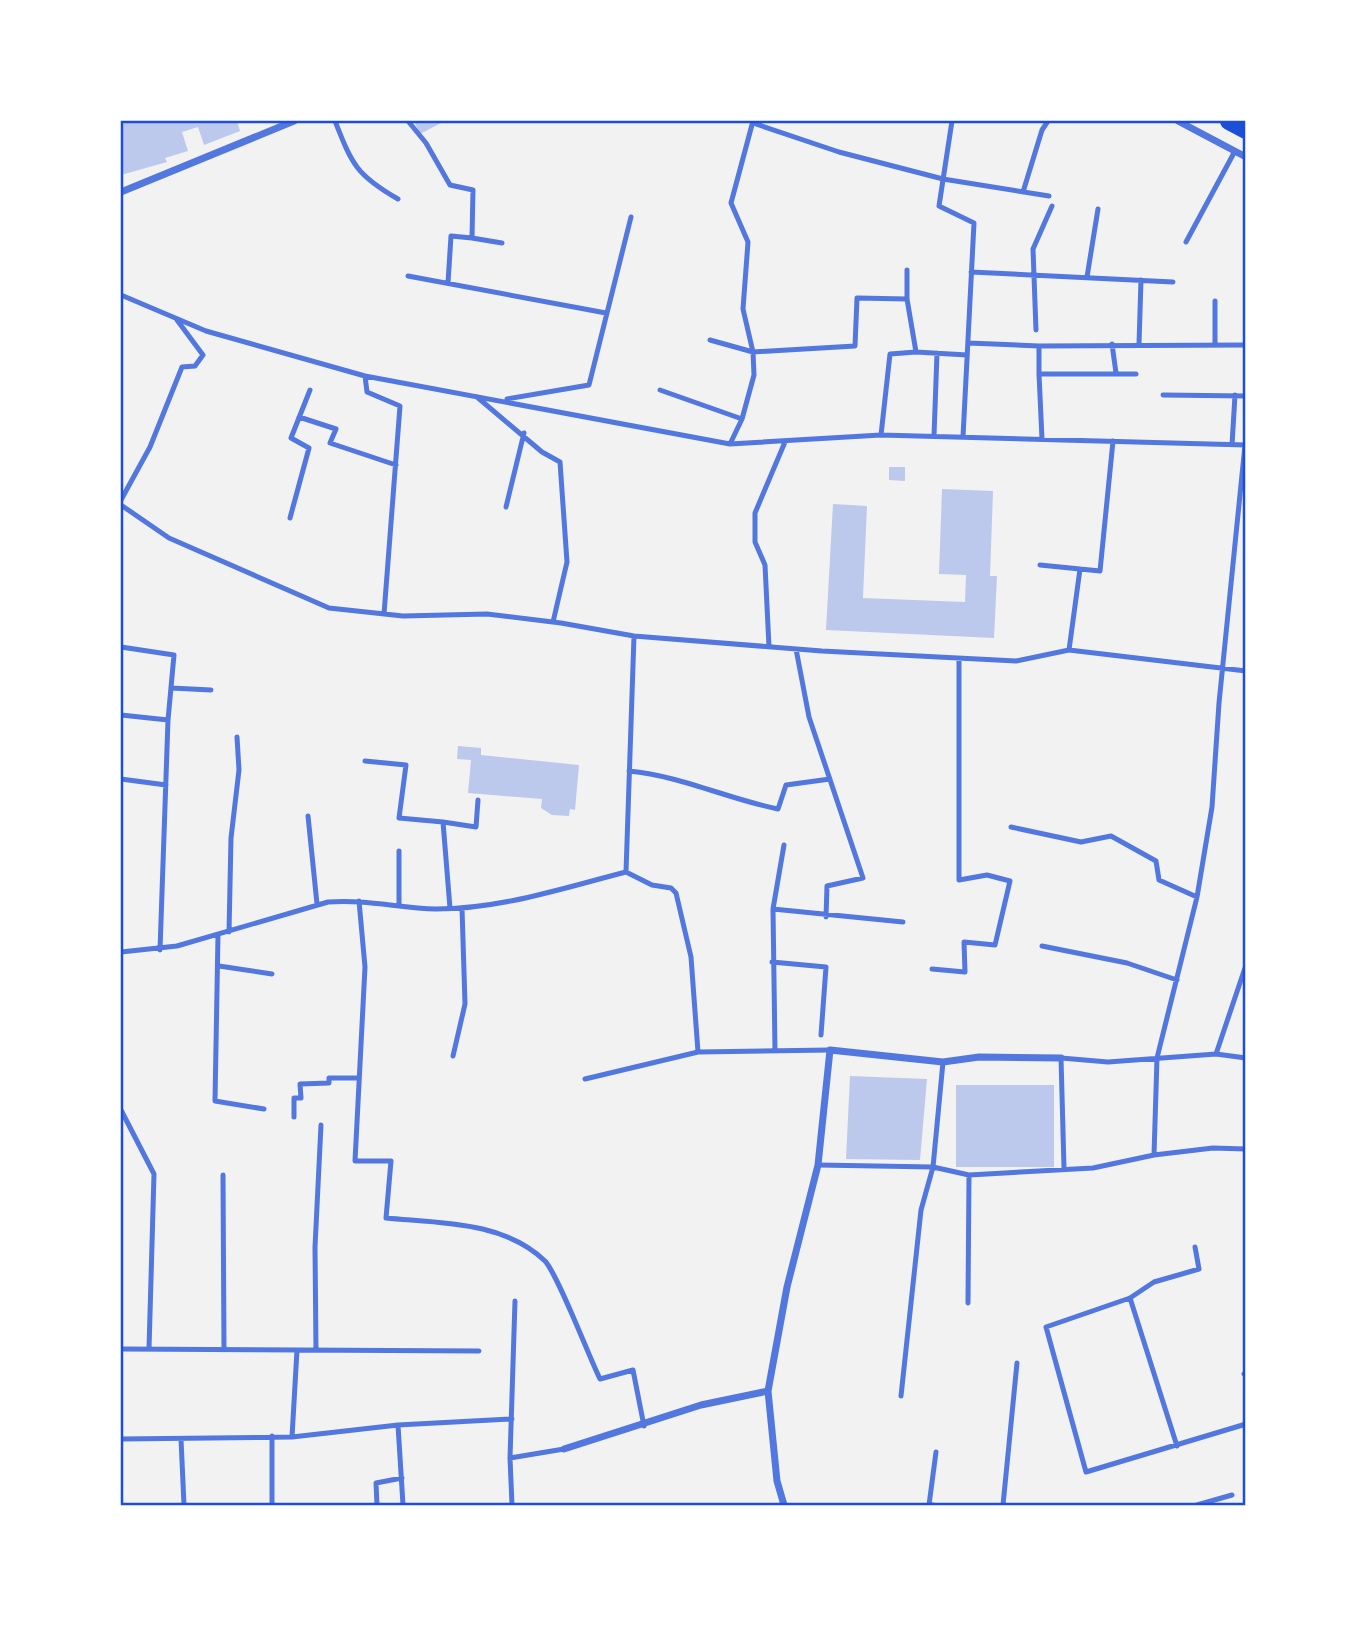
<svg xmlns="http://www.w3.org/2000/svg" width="1367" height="1626" font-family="'DejaVu Sans',sans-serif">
	<rect width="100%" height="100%" fill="#f2f2f2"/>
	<path fill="#bdc9ec" d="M 133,121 L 237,121 L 240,131 L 204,145 L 198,127 L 182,132 L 188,151 L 165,158 L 167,162 L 121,175 L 121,124 Z
		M 414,121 L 445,121 L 420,134 Z
		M 889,467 L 905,467 L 905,481 L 889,480 Z
		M 942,489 L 993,491 L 990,576 L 997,576 L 994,638 L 826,630 L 833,504 L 867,506 L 863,598 L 965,602 L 966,575 L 939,574 Z
		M 458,746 L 481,748 L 481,755 L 579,765 L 575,810 L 570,809 L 569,816 L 552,815 L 541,808 L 542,799 L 468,793 L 471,760 L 457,759 Z
		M 850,1076 L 927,1079 L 920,1160 L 846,1159 Z
		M 956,1085 L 1054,1085 L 1054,1167 L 956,1167 Z"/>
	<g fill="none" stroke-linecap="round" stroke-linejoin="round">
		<path stroke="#5277de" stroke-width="5" d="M 335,121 C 352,164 356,175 398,199
			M 408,121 L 426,143 L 450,185 L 473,190 L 472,238 L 502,243
			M 952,121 L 939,206 L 974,223 L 963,437
			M 753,123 L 839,152 L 943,179 L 1049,196
			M 1023,192 L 1042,130 L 1048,121
			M 1186,242 L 1235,151
			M 971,272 L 1173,282
			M 408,276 L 606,313
			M 1087,277 L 1098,209
			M 448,283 L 451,236 L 472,238
			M 121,295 L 206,331 L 365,376 L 730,444 L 881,435 L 1246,445
			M 907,299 L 907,270
			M 1215,301 L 1215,344
			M 1036,330 L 1033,249 L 1052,206
			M 710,340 L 753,352 L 855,346 L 857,298 L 907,299 L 916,352 L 967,355
			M 968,343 L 1039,346 L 1246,345
			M 1112,344 L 1116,373
			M 1139,344 L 1141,280
			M 1039,346 L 1039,374 L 1136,374
			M 1039,374 L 1042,439
			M 365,376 L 367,392 L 400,406 L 384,614
			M 660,390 L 742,419
			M 1163,395 L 1246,396
			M 477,397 L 542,452 L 560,462 L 567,562 L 553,622
			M 507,399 L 589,385 L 631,217
			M 299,417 L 336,429 L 330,443 L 396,465
			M 881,435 L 890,354 L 916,352
			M 934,436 L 937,353
			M 730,444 L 742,419 L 754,375 L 753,352 L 743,309 L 748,242 L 731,203 L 753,121
			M 1232,445 L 1235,395
			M 121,500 L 150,447 L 182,367 L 195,366 L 203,355 L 177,320
			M 121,505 L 169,538 L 329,608 L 403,616 L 487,614 L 561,623 L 634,636 L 822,651 L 1016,661 L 1069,650 L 1246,671
			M 506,507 L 524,433
			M 290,518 L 309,448 L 291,438 L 310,390
			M 1040,565 L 1100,571 L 1113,441
			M 121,647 L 174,655 L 168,720 L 160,950
			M 769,647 L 765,565 L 755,542 L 755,513 L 785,442
			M 796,649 L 809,717 L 863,878 L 827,886 L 826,917
			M 1069,650 L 1080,569
			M 171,688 L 211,690
			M 121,715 L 168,720
			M 365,761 L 406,765 L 399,818 L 443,822
			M 629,771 C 681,776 728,799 778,809 L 786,785 L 830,779
			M 121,779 L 166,785
			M 308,816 L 317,904
			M 1011,827 L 1081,842 L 1111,836 L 1156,861 L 1159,880 L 1197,897
			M 399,851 L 399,904
			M 626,872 L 634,636
			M 359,901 L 365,967 L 355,1161 L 391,1161 L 386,1218 C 439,1223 504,1221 545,1261 C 558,1275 589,1357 600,1379 L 633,1370 L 644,1426
			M 450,908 L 443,822 L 476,827 L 478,800
			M 773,909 L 903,922
			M 229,932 L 231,838 L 239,770 L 237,737
			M 218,935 L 215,1101 L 264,1109
			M 1042,946 L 1127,963 L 1177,980
			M 121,952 L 177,946 L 328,902 C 365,899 399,908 436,909 C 501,909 563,888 626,872 L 652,885 L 671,888 L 676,893 L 691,957 L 698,1052
			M 772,962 L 826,967 L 821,1035
			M 219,966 L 272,974
			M 932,969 L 965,972 L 964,942 L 995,945 L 1010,881 L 987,875 L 959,880 L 959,659
			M 775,1051 L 773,909 L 784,845
			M 1216,1054 L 1246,965
			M 453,1056 L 465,1004 L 462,908
			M 585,1079 L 698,1052 L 830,1050
			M 121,1110 L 154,1174 L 149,1349
			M 294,1117 L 294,1098 L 301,1098 L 300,1084 L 329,1083 L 329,1078 L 358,1078
			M 1154,1155 L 1157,1058 L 1197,897 L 1212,807 L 1219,703 L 1245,445
			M 818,1165 L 933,1167 L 969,1175 L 1093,1168 L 1154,1155 L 1213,1148 L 1246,1149
			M 1064,1168 L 1061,1058 L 1108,1062 L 1216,1054 L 1246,1058
			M 223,1175 L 224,1350
			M 1195,1247 L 1199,1269 L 1154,1282 L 1130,1298 L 1046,1327 L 1086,1472 L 1246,1424
			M 1130,1298 L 1177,1446
			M 968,1303 L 969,1175
			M 121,1349 L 479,1351
			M 316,1350 L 315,1247 L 321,1125
			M 1244,1374 L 1246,1373
			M 901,1396 L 921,1210 L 933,1167 L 943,1062
			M 398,1425 L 403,1505
			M 292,1437 L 297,1350
			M 121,1439 L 292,1437 L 398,1425 L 512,1419
			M 181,1439 L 184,1505
			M 510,1458 L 564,1449
			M 272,1505 L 272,1436
			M 377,1505 L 376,1483 L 402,1478
			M 512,1505 L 510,1458 L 515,1301
			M 933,1505 L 929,1505 L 936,1452
			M 1003,1505 L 1017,1363
			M 1197,1505 L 1232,1495"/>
		<path stroke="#5277de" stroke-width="7" d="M 1178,121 L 1246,157
			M 121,192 L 294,121
			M 564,1449 L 701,1405 L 768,1391
			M 784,1505 L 777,1481 L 768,1391 L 787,1287 L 818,1165 L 830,1050 L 943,1062 L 979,1057 L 1061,1058"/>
		<path stroke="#1d4ed8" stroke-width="18" d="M 1229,121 L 1246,130"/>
	</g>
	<rect width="1367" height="1626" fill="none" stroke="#ffffff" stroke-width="245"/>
	<rect x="122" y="122" width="1122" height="1382" fill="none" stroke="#1d4ed8" stroke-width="2.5"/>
</svg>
